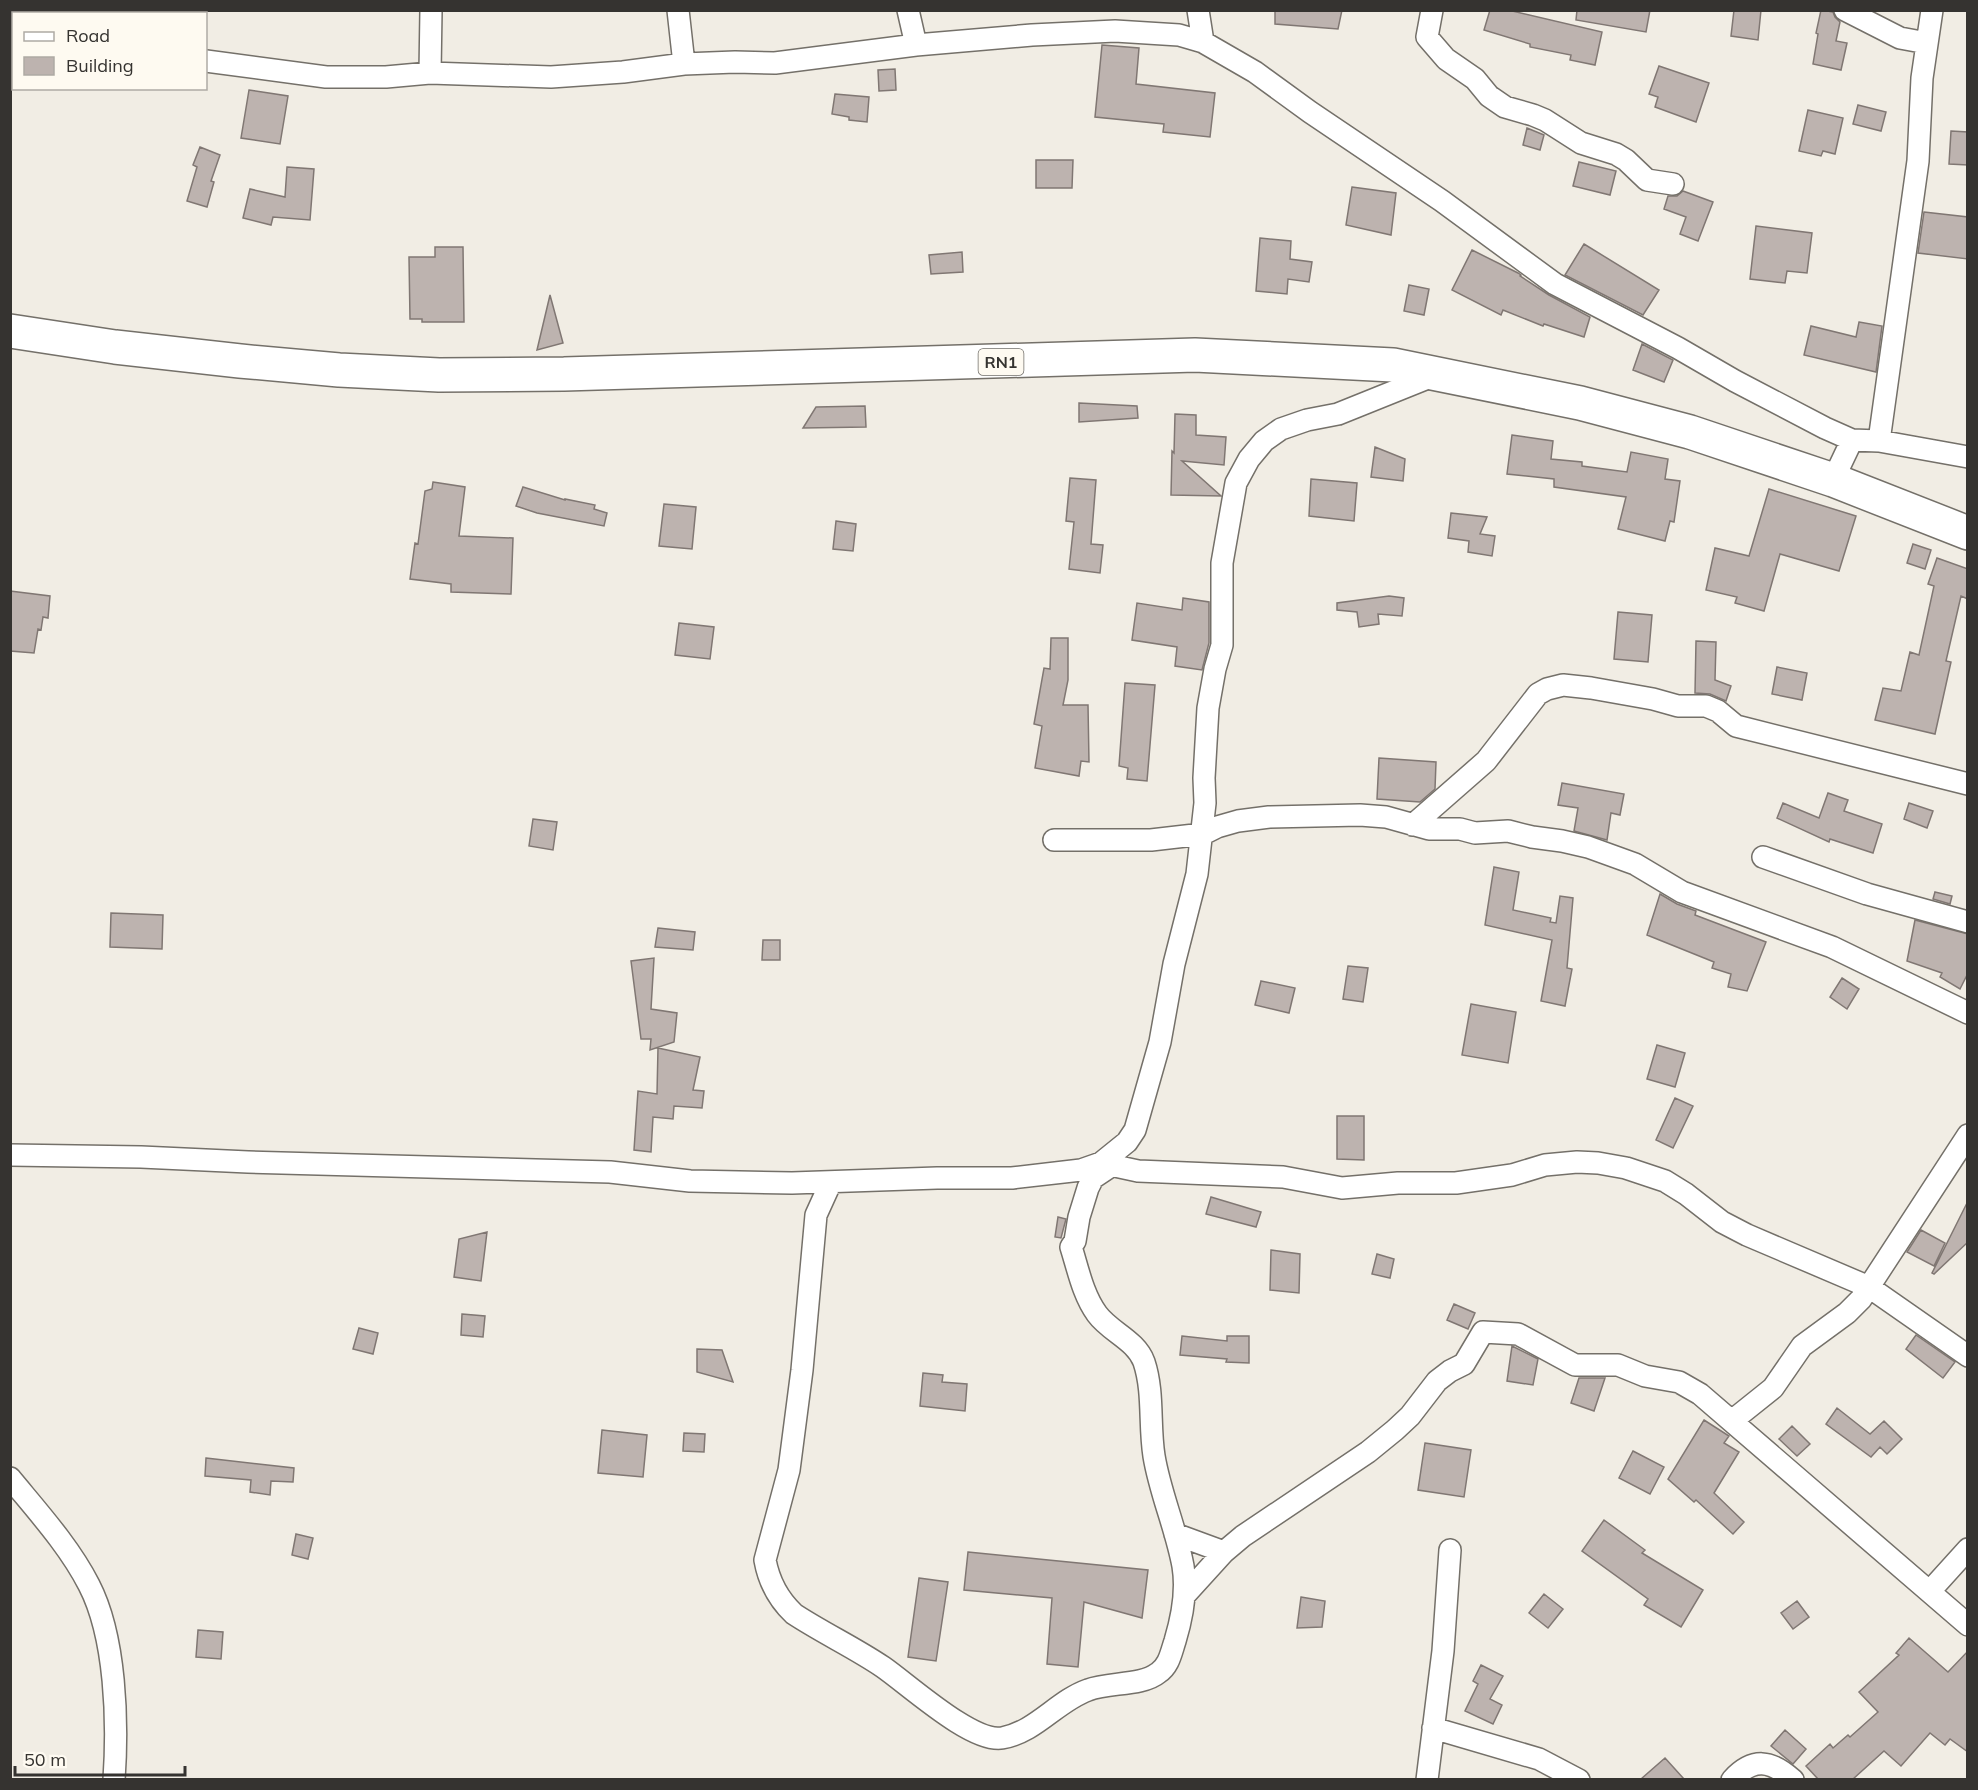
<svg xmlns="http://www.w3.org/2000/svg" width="1978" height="1790" font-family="Mulish,sans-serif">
	<rect width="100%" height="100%" fill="#f1ede4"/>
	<path fill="#bdb3af" stroke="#807773" stroke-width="1.5" d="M 1275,10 L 1342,10 L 1338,29 L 1275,24 Z
		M 1490,10 L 1508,10 L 1602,32 L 1595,65 L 1570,60 L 1571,55 L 1530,47 L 1530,44 L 1484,30 Z
		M 1577,10 L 1650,10 L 1646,32 L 1576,20 Z
		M 1734,10 L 1761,10 L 1758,40 L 1731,36 Z
		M 1821,10 L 1833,12 L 1835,17 L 1840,22 L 1836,41 L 1847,43 L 1841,70 L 1813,64 L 1818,34 L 1816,33 Z
		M 1102,45 L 1139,48 L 1136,84 L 1215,93 L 1210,137 L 1163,132 L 1164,124 L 1095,117 Z
		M 1659,66 L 1709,83 L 1696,122 L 1655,107 L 1658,97 L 1649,94 Z
		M 895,69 L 896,90 L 879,91 L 878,70 Z
		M 249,90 L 288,96 L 280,144 L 241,138 Z
		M 835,94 L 869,97 L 867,122 L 849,120 L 849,117 L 832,114 Z
		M 1858,105 L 1886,112 L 1881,131 L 1853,124 Z
		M 1808,110 L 1843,118 L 1835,154 L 1823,151 L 1821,156 L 1799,151 Z
		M 1527,128 L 1544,135 L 1540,150 L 1523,145 Z
		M 1951,131 L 1968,132 L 1968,165 L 1949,164 Z
		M 200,147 L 220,155 L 211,181 L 214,182 L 207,207 L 187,201 L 197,167 L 193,165 Z
		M 1036,160 L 1073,160 L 1072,188 L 1036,188 Z
		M 1579,162 L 1616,171 L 1610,195 L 1573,186 Z
		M 287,167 L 314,169 L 310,220 L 273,217 L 271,225 L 243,218 L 250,189 L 285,197 Z
		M 1352,187 L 1396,193 L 1391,235 L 1346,225 Z
		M 1683,191 L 1713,202 L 1698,241 L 1680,234 L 1686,217 L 1664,209 L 1668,196 L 1677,196 Z
		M 1924,212 L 1968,217 L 1968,259 L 1918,253 Z
		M 1756,226 L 1812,233 L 1807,273 L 1787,271 L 1785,283 L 1750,279 Z
		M 1260,238 L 1291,241 L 1290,259 L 1312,262 L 1309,282 L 1288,279 L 1287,294 L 1256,291 Z
		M 1584,244 L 1659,290 L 1643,315 L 1565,275 Z
		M 435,247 L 463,247 L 464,322 L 422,322 L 422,319 L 410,319 L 409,257 L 435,257 Z
		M 1472,250 L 1518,273 L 1521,275 L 1520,276 L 1549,295 L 1590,317 L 1584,337 L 1544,324 L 1543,326 L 1503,310 L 1501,315 L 1452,290 Z
		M 962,252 L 963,272 L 931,274 L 929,255 Z
		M 1409,285 L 1429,289 L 1424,315 L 1404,311 Z
		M 550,295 L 563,343 L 537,350 Z
		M 1859,322 L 1882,326 L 1876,372 L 1804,355 L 1811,326 L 1856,337 Z
		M 1642,344 L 1673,360 L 1664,382 L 1633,370 Z
		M 1079,403 L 1137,406 L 1138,418 L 1079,422 Z
		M 865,406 L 866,427 L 803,428 L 816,407 Z
		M 1175,414 L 1196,415 L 1196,435 L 1226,437 L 1224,465 L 1182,461 L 1221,496 L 1171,495 L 1172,451 L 1174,453 Z
		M 1512,435 L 1553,441 L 1551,459 L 1582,462 L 1582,466 L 1627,472 L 1631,452 L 1668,459 L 1665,479 L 1680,481 L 1674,522 L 1670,521 L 1665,541 L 1618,529 L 1626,497 L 1554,487 L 1554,479 L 1507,474 Z
		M 1375,447 L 1405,459 L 1403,481 L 1371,477 Z
		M 1070,478 L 1096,480 L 1091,544 L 1103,545 L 1100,573 L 1069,569 L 1074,522 L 1066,521 Z
		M 1311,479 L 1357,483 L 1354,521 L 1309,516 Z
		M 433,482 L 465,487 L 459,536 L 513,538 L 511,594 L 451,592 L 451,584 L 410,579 L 415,543 L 418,544 L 425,491 L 432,489 Z
		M 523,487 L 565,500 L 565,499 L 595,505 L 594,509 L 607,513 L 604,526 L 537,513 L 516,506 Z
		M 1769,489 L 1856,516 L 1839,571 L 1780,554 L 1764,611 L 1735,603 L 1737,597 L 1706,590 L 1715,548 L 1749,556 Z
		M 664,504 L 696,507 L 692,549 L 659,546 Z
		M 1451,513 L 1487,517 L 1480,534 L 1495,536 L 1492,556 L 1468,552 L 1469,541 L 1448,538 Z
		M 836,521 L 856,524 L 853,551 L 833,549 Z
		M 1913,544 L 1931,550 L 1925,569 L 1907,563 Z
		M 1937,558 L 1968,569 L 1968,599 L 1961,596 L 1946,661 L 1951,662 L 1935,734 L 1875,720 L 1883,688 L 1901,691 L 1910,652 L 1919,655 L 1934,586 L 1928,584 Z
		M 10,591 L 50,596 L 48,618 L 43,617 L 41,630 L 38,629 L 34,653 L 10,651 Z
		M 1389,596 L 1404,598 L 1402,616 L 1378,614 L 1379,624 L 1359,627 L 1357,612 L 1337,610 L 1337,603 Z
		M 1183,598 L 1209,602 L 1209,643 L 1202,670 L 1175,666 L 1177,647 L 1132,640 L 1137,603 L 1182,610 Z
		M 1618,612 L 1652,615 L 1648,662 L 1614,659 Z
		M 679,623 L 714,627 L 710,659 L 675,655 Z
		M 1051,638 L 1068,638 L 1068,680 L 1063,705 L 1088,705 L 1089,762 L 1081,761 L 1079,776 L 1035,768 L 1042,726 L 1034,724 L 1044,668 L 1050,669 Z
		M 1696,641 L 1716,642 L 1715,680 L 1731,686 L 1726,701 L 1710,694 L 1695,693 Z
		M 1777,667 L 1807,673 L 1802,700 L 1772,694 Z
		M 1125,683 L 1155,685 L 1147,781 L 1127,779 L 1128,768 L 1119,766 Z
		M 1379,758 L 1436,762 L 1435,789 L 1420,802 L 1377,799 Z
		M 1562,783 L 1624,794 L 1620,815 L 1611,813 L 1607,840 L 1574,831 L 1578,808 L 1558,805 Z
		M 1828,793 L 1848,800 L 1844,811 L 1882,824 L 1873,853 L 1830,839 L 1829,842 L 1777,818 L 1783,803 L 1819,818 Z
		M 1909,803 L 1933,811 L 1927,828 L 1904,819 Z
		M 533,819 L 557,822 L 553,850 L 529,846 Z
		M 1494,867 L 1519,872 L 1513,910 L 1551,918 L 1550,922 L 1556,923 L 1560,896 L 1573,898 L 1567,968 L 1572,969 L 1565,1006 L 1541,1001 L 1552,940 L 1485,925 Z
		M 1935,892 L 1952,896 L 1950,904 L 1933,899 Z
		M 1660,894 L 1677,904 L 1696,911 L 1695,915 L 1766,942 L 1747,991 L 1728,987 L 1731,974 L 1712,968 L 1714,962 L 1647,935 Z
		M 111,913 L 163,915 L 162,949 L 110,947 Z
		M 1915,920 L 1968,934 L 1968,973 L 1960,989 L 1940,977 L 1942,973 L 1907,961 Z
		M 658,928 L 695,932 L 693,950 L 655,947 Z
		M 763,940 L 780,940 L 780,960 L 762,960 Z
		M 654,958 L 651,1009 L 677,1013 L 674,1042 L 650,1050 L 651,1039 L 641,1039 L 631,961 Z
		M 1348,966 L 1368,968 L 1363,1002 L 1343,999 Z
		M 1842,978 L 1859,989 L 1847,1009 L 1830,997 Z
		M 1261,981 L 1295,988 L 1289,1013 L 1255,1005 Z
		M 1471,1004 L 1516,1012 L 1508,1063 L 1462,1055 Z
		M 1657,1045 L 1685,1053 L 1675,1087 L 1647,1079 Z
		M 658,1048 L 700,1057 L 693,1090 L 704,1091 L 702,1108 L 674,1106 L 673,1119 L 653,1117 L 651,1152 L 634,1150 L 638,1091 L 657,1094 Z
		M 1675,1098 L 1693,1106 L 1673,1148 L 1656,1140 Z
		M 1337,1116 L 1364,1116 L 1364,1160 L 1337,1159 Z
		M 1211,1197 L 1261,1212 L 1256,1227 L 1206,1214 Z
		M 1968,1201 L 1968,1242 L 1934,1274 L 1932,1273 Z
		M 1058,1217 L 1066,1219 L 1061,1238 L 1055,1237 Z
		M 1921,1230 L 1945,1243 L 1934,1266 L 1907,1252 Z
		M 487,1232 L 481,1281 L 454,1277 L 459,1239 Z
		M 1271,1250 L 1300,1254 L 1299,1293 L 1270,1290 Z
		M 1377,1254 L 1394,1259 L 1390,1278 L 1372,1274 Z
		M 1454,1304 L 1475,1313 L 1468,1329 L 1447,1320 Z
		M 462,1314 L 485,1316 L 483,1337 L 461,1335 Z
		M 359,1328 L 378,1333 L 373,1354 L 353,1349 Z
		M 1916,1335 L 1955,1362 L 1943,1378 L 1906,1349 Z
		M 1182,1336 L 1227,1341 L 1227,1336 L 1249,1336 L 1249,1363 L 1226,1362 L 1227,1359 L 1180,1355 Z
		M 1512,1346 L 1538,1359 L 1533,1385 L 1507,1381 Z
		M 697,1349 L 722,1350 L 733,1382 L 697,1372 Z
		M 923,1373 L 943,1375 L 942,1382 L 967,1384 L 965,1411 L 920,1406 Z
		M 1579,1378 L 1605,1378 L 1594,1411 L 1571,1403 Z
		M 1837,1408 L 1870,1434 L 1884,1421 L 1902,1439 L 1887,1454 L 1880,1447 L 1871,1457 L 1826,1424 Z
		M 1704,1420 L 1729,1436 L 1724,1443 L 1739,1452 L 1714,1493 L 1744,1522 L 1733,1534 L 1696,1500 L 1694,1502 L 1668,1479 Z
		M 1792,1426 L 1810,1444 L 1797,1456 L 1779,1439 Z
		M 602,1430 L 647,1435 L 643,1477 L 598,1473 Z
		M 684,1433 L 705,1434 L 704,1452 L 683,1451 Z
		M 1425,1443 L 1471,1450 L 1464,1497 L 1418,1490 Z
		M 1633,1451 L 1664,1467 L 1650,1494 L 1619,1478 Z
		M 206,1458 L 294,1468 L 293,1482 L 271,1481 L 270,1495 L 250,1492 L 251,1480 L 205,1476 Z
		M 1604,1520 L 1645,1550 L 1642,1553 L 1703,1590 L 1681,1627 L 1644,1605 L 1648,1599 L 1582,1551 Z
		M 296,1534 L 313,1538 L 308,1559 L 292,1555 Z
		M 968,1552 L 1148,1570 L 1142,1618 L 1084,1602 L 1078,1667 L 1047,1664 L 1052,1598 L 964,1590 Z
		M 919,1578 L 948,1582 L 936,1661 L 908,1657 Z
		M 1544,1594 L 1563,1609 L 1548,1628 L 1529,1613 Z
		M 1301,1597 L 1325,1601 L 1322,1627 L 1297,1628 Z
		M 1797,1601 L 1809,1617 L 1793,1629 L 1781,1613 Z
		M 198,1630 L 223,1632 L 221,1659 L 196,1657 Z
		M 1909,1638 L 1948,1672 L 1968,1651 L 1968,1752 L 1950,1739 L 1945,1745 L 1930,1733 L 1901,1766 L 1884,1751 L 1853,1779 L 1818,1779 L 1806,1766 L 1830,1744 L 1833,1748 L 1848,1735 L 1850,1737 L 1878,1712 L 1859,1692 L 1899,1655 L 1896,1653 Z
		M 1481,1665 L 1503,1676 L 1490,1699 L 1502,1705 L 1493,1724 L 1465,1711 L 1478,1684 L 1473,1681 Z
		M 1785,1730 L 1806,1749 L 1793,1764 L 1771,1746 Z
		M 1665,1758 L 1684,1779 L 1641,1779 Z"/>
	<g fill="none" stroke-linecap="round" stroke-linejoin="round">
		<defs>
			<path id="minor" d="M 43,10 L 50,14
				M 678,10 L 684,64
				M 908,10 L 916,45
				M 1198,10 L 1203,42
				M 1432,10 L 1427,37 L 1446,59 L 1475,79 L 1489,96 L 1505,107 L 1533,115 L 1545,120 L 1581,143 L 1616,154 L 1626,160 L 1647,180 L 1673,184
				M 1845,10 L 1900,38 L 1927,43
				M 206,61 L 326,77 L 386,77 L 430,73 L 551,77 L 623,72 L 684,64 L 735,62 L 775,63 L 916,45 L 1032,35 L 1115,31 L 1179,35 L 1203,42 L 1255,72 L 1310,112 L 1442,201 L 1555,284 L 1678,348 L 1735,381 L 1825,428 L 1852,440 L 1879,441 L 1968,457
				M 430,73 L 431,10
				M 1879,441 L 1918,161 L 1922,78 L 1932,10
				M 1833,480 L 1852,440
				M 1413,825 L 1486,761 L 1538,694 L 1547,689 L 1563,685 L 1591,688 L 1653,699 L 1678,706 L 1706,706 L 1718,711 L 1736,726 L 1968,784
				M 1054,840 L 1151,840 L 1203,834 L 1217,827 L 1238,821 L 1269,817 L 1360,815 L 1386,817 L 1429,829 L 1460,829 L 1475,833 L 1508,831 L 1532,837 L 1562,841 L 1588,847 L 1635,864 L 1682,892 L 1832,947 L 1968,1013
				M 1763,857 L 1867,894 L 1968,922
				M 10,1155 L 141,1157 L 248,1162 L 610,1172 L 690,1181 L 792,1183 L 937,1178 L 1012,1178 L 1081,1170 L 1101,1163 L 1127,1142 L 1135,1130 L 1160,1042 L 1174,964 L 1197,874 L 1205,803 L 1204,778 L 1208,708 L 1215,669 L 1222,645 L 1222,563 L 1236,483 L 1249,459 L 1264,441 L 1281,429 L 1307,420 L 1338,414 L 1435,375
				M 1101,1163 L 1138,1171 L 1283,1177 L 1342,1188 L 1398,1183 L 1456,1183 L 1512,1175 L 1545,1165 L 1577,1162 L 1598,1163 L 1626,1168 L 1665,1181 L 1686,1194 L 1722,1222 L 1747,1235 L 1869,1287 L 1968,1356
				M 831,1182 L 816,1215 L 802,1370 L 789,1470 L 765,1560 C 769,1582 778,1599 794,1614 C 823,1633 855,1648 883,1667 C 909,1685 972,1743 1002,1738 C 1036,1732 1057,1701 1088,1690 C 1109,1682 1142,1686 1158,1673 C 1169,1666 1171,1653 1175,1641 C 1182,1618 1187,1590 1183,1566 C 1176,1528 1160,1493 1154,1456 C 1149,1425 1154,1392 1144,1362 C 1136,1340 1110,1332 1097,1314 C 1083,1295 1078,1269 1071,1247 L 1075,1241 L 1079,1217 L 1088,1188 L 1093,1178 L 1111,1166
				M 1733,1420 L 1773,1388 L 1802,1346 L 1847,1313 L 1861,1299 L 1968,1135
				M 10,1478 C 38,1512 69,1546 89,1585 C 116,1637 118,1722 114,1780
				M 1175,1534 L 1224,1552
				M 1930,1591 L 1968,1549
				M 1184,1596 L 1224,1552 L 1243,1536 L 1368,1452 L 1395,1430 L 1410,1416 L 1437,1381 L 1450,1371 L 1464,1364 L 1483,1332 L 1518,1334 L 1575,1365 L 1618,1365 L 1645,1376 L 1679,1382 L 1700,1394 L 1968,1625
				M 1433,1728 L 1539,1759 L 1579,1780
				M 1427,1780 L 1443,1651 L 1450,1550
				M 1732,1780 C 1753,1757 1771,1760 1793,1780"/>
			<path id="trunk" d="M 10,331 L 115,347 L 240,361 L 339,370 L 439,375 L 564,374 L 1195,355 L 1393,365 L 1580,403 L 1690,432 L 1833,480 L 1968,533"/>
		</defs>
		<use href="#minor" stroke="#747069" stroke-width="24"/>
		<use href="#trunk" stroke="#747069" stroke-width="36"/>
		<use href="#minor" stroke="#fff" stroke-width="21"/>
		<use href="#trunk" stroke="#fff" stroke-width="33"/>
	</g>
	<g text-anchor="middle" stroke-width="6" stroke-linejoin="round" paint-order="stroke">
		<rect fill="#fefaf1" stroke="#716f6a" stroke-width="1.5" x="978.5" y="349" width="45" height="26" rx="4.5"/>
		<g font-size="16" font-weight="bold" fill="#353330">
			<text x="1001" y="368">RN1</text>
		</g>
	</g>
	<rect width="1978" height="1790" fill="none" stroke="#353330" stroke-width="24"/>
	<rect x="12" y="12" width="195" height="78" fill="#fefaf1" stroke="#aeaaa4" stroke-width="1.5"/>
	<rect x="24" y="32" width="30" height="9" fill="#ffffff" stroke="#aeaaa4" stroke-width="1.5"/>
	<text x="66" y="42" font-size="18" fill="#353330">Road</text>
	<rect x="24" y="57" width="30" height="18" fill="#bdb3af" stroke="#aeaaa4" stroke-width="1.5"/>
	<text x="66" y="72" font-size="18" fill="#353330">Building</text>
	<path d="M15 1766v9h170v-9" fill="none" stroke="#353330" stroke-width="3"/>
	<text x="24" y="1766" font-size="18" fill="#353330" stroke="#fefaf1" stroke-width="4.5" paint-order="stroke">50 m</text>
</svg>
